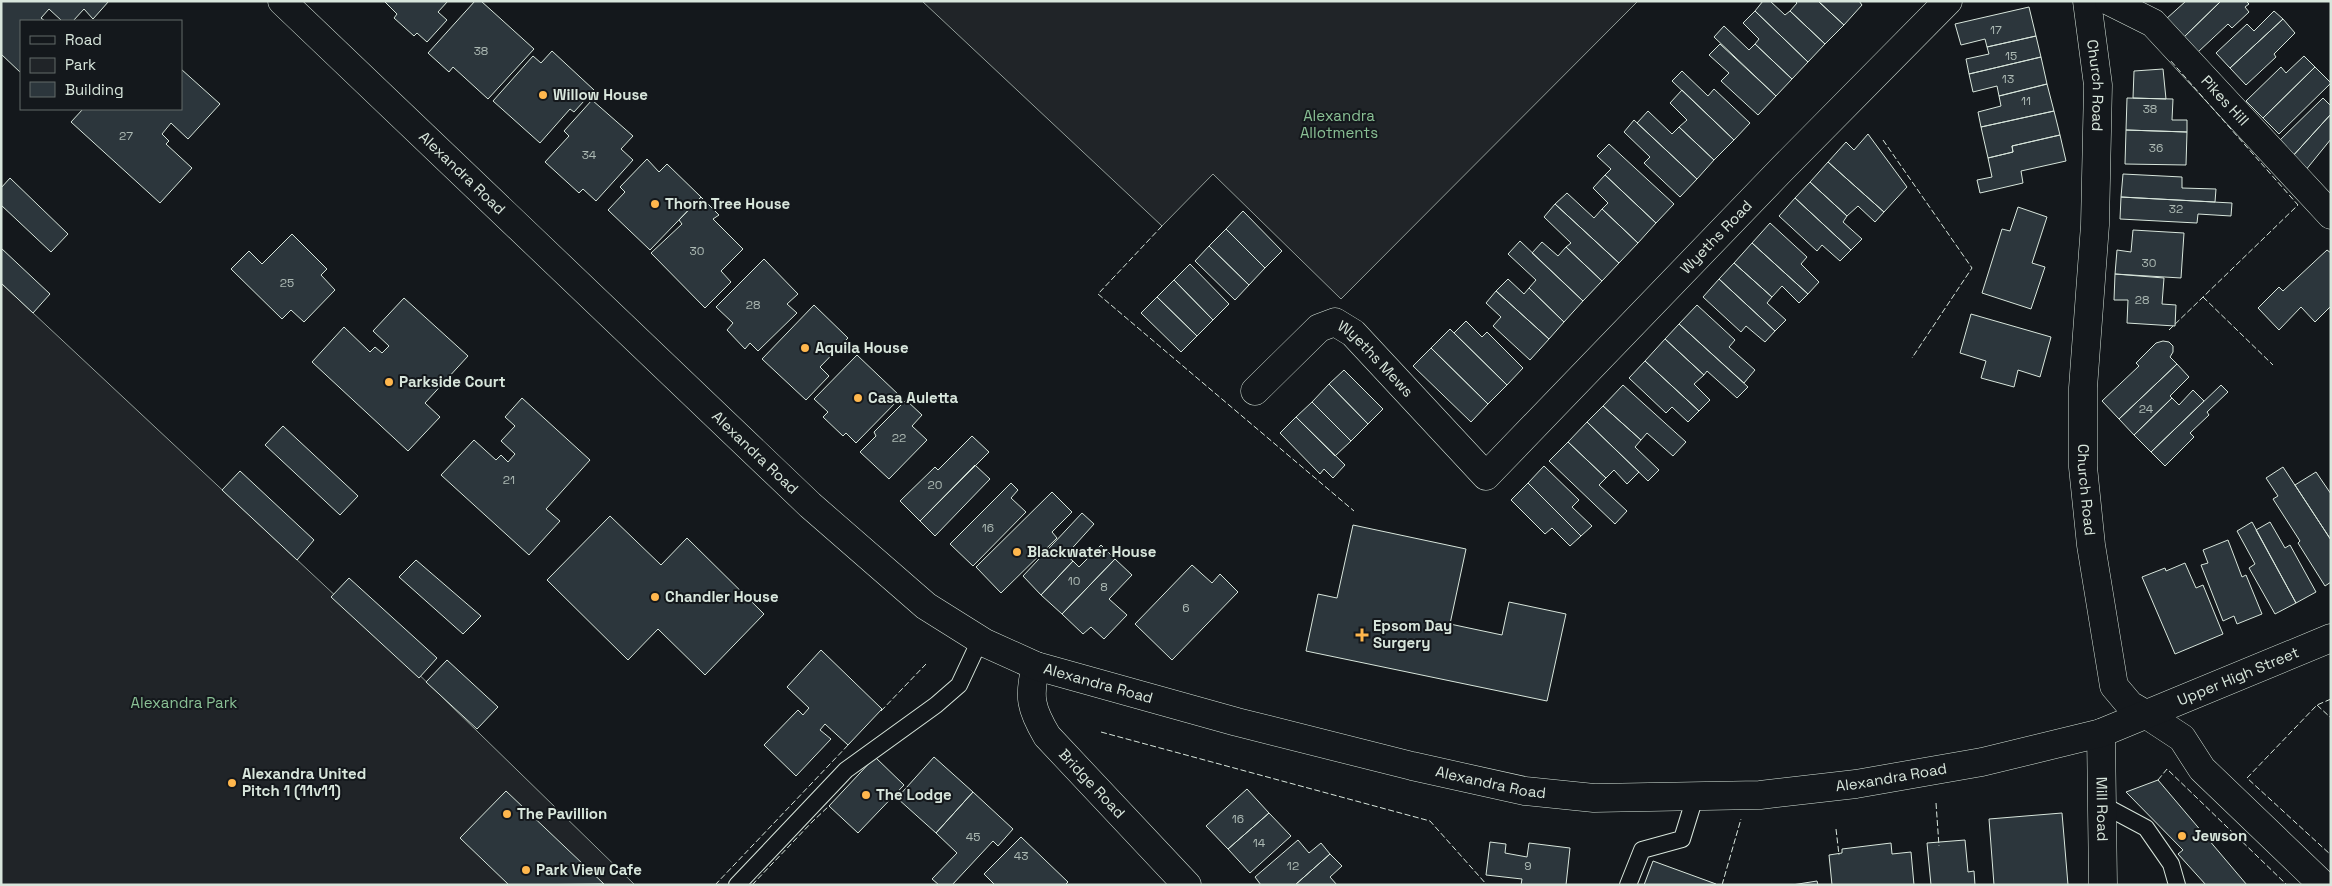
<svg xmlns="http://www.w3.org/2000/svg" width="2332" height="886" font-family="'Space Grotesk',sans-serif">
	<rect width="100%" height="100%" fill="#14181c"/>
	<path fill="#202428" stroke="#939e99" d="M 922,1 L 1638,1 L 1341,299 L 1213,174 L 1162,226 Z
		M 1,283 L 402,658 L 635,885 L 1,885 Z"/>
	<path fill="#2c363c" stroke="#d8e6dc" d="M 1,1 L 109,1 L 93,19 L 84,9 L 73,21 L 62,21 L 49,9 L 41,18 L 45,21 L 21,21 L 21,73 L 1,54 Z
		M 384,1 L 448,1 L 438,12 L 447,20 L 427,42 L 417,33 L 414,36 L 394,18 L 397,14 Z
		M 475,1 L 481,1 L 534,49 L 488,99 L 453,67 L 449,72 L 428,53 Z
		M 1763,1 L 1770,1 L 1785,15 L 1790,11 L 1825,44 L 1808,62 L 1755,11 Z
		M 1795,1 L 1818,1 L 1844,25 L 1825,44 L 1790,11 L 1797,3 Z
		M 1818,1 L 1859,1 L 1862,5 L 1844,25 Z
		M 2186,1 L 2221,1 L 2184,37 L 2166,19 Z
		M 2221,1 L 2246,1 L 2249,4 L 2245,7 L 2249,12 L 2232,28 L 2228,24 L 2198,52 L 2184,37 Z
		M 2029,7 L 2036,36 L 1987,47 L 1985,39 L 1961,45 L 1955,24 Z
		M 1755,11 L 1808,62 L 1792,79 L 1755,44 L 1759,39 L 1743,23 Z
		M 2274,11 L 2283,19 L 2230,68 L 2216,53 L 2247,24 L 2254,31 Z
		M 2283,19 L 2295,33 L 2274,54 L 2276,57 L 2246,85 L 2230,68 Z
		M 1724,26 L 1749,50 L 1755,44 L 1792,79 L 1776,96 L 1714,37 Z
		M 2036,36 L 2041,57 L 1969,74 L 1966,59 L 1989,54 L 1987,47 Z
		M 1720,44 L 1776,96 L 1758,115 L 1721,81 L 1729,73 L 1709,55 Z
		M 552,51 L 594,90 L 574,112 L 570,109 L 540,143 L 493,101 L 533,56 L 541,63 Z
		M 2304,56 L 2315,67 L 2263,118 L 2246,101 L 2281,67 L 2286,73 Z
		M 2041,57 L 2047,84 L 1999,96 L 1997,86 L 1973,92 L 1969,74 Z
		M 2315,67 L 2331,83 L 2279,134 L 2263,118 Z
		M 181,69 L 220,104 L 188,139 L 171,123 L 162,134 L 169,141 L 166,144 L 192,168 L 160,203 L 71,122 L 83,109 L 181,109 Z
		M 2163,69 L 2166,99 L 2133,98 L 2134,71 Z
		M 1682,71 L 1708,96 L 1714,89 L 1750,123 L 1734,140 L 1672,81 Z
		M 2047,84 L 2054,111 L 1981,127 L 1978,112 L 2001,106 L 1999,96 Z
		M 1682,90 L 1734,140 L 1714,160 L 1679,127 L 1687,120 L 1670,103 Z
		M 2127,98 L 2173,99 L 2172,120 L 2187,120 L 2187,132 L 2126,130 Z
		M 2323,98 L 2331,106 L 2331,114 L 2291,158 L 2278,142 Z
		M 592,100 L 633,136 L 621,149 L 633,160 L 596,201 L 583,189 L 579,193 L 545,162 L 569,136 L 564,131 Z
		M 1648,111 L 1672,134 L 1679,127 L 1714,160 L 1697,179 L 1637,123 Z
		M 2054,111 L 2060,135 L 2012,146 L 2013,152 L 1988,158 L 1981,127 Z
		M 2331,114 L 2331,139 L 2305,171 L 2291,158 Z
		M 1634,120 L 1697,179 L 1680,197 L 1644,163 L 1650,157 L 1624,132 Z
		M 2126,130 L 2187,132 L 2186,165 L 2125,164 Z
		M 1868,134 L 1907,187 L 1884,212 L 1828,162 L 1846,142 L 1854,150 Z
		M 2060,135 L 2066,161 L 2021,171 L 2023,183 L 1980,193 L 1977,180 L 1992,177 L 1988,158 L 2013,152 L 2012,146 Z
		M 1609,144 L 1674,204 L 1656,223 L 1605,175 L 1611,169 L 1597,156 Z
		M 647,159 L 659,172 L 667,164 L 701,197 L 650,250 L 608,210 L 625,192 L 620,187 Z
		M 1828,162 L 1884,212 L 1875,222 L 1858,206 L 1847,216 L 1810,182 Z
		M 2123,174 L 2182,177 L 2182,188 L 2216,189 L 2215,202 L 2121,197 Z
		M 1605,175 L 1656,223 L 1638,243 L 1602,209 L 1608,203 L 1593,188 Z
		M 10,178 L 68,234 L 51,252 L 1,205 L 1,188 Z
		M 1810,182 L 1847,216 L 1843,222 L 1862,239 L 1851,250 L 1795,198 Z
		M 1567,193 L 1594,218 L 1602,209 L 1638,243 L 1619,263 L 1555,204 Z
		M 701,197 L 719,215 L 713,219 L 743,249 L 721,271 L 731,282 L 705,308 L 651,253 L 682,224 L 679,220 Z
		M 2121,197 L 2232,203 L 2231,216 L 2198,214 L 2197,223 L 2120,219 Z
		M 1795,198 L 1851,250 L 1840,261 L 1822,245 L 1817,251 L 1779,216 Z
		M 1555,204 L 1619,263 L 1602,281 L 1566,247 L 1571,243 L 1544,217 Z
		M 2018,207 L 2047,217 L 2032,263 L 2045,267 L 2031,309 L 1982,293 L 2002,229 L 2010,231 Z
		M 1243,211 L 1282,251 L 1265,268 L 1226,229 Z
		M 1770,223 L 1807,257 L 1801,264 L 1819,282 L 1808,294 L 1752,243 Z
		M 1226,229 L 1265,268 L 1249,285 L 1209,246 Z
		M 2133,230 L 2184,233 L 2181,278 L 2115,274 L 2117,250 L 2131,252 Z
		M 292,234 L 327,269 L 321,275 L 335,290 L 304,322 L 291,310 L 282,319 L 231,269 L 249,251 L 262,264 Z
		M 1520,241 L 1583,301 L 1564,322 L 1529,288 L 1536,280 L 1508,254 Z
		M 1542,242 L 1558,256 L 1566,247 L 1602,281 L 1583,301 L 1532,253 Z
		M 1752,243 L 1808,294 L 1799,303 L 1782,286 L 1772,297 L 1734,263 Z
		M 1209,246 L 1249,285 L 1235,300 L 1195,261 Z
		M 1,248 L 50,294 L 33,313 L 1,283 Z
		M 2327,250 L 2331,253 L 2331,306 L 2315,322 L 2301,307 L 2279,330 L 2258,308 L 2279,287 L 2283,291 Z
		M 764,259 L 798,294 L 787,304 L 797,313 L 758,351 L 750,343 L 745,349 L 727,330 L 733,323 L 716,307 Z
		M 1734,263 L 1772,297 L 1767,303 L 1786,320 L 1775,331 L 1719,279 Z
		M 1190,264 L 1229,304 L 1213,320 L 1174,280 Z
		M 2115,274 L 2164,278 L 2162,304 L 2176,305 L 2175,326 L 2127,323 L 2128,300 L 2114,300 Z
		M 1508,279 L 1524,294 L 1529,288 L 1564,322 L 1549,339 L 1496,291 Z
		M 1719,279 L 1775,331 L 1765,342 L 1746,326 L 1741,332 L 1703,297 Z
		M 1174,280 L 1213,320 L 1197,336 L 1157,297 Z
		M 1496,291 L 1549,339 L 1530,360 L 1493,326 L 1501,317 L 1486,303 Z
		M 1157,297 L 1197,336 L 1181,352 L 1141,313 Z
		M 404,298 L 468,356 L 425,403 L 440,417 L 408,451 L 312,362 L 344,327 L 370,352 L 375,347 L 382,353 L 389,346 L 373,331 Z
		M 814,305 L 848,338 L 820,367 L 829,376 L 806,400 L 762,359 Z
		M 1697,305 L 1735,340 L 1729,347 L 1755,370 L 1744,383 L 1679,324 Z
		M 1971,314 L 2051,337 L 2040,377 L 2018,370 L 2014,387 L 1981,378 L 1986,361 L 1960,353 Z
		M 1466,321 L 1482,337 L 1487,332 L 1523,368 L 1507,385 L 1454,333 Z
		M 1679,324 L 1748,387 L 1737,398 L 1707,371 L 1704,375 L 1665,339 Z
		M 1450,329 L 1507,385 L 1488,404 L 1431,348 Z
		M 1665,339 L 1704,375 L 1694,384 L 1710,400 L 1699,411 L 1645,361 Z
		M 2163,341 L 2169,342 L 2173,346 L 2173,352 L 2170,357 L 2177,364 L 2119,419 L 2102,401 L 2139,366 L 2136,363 L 2156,343 Z
		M 1431,348 L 1488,404 L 1471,422 L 1413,366 Z
		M 857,355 L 901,397 L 856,443 L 846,433 L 843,436 L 823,417 L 828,412 L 814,399 Z
		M 1645,361 L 1699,411 L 1688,422 L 1672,407 L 1666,413 L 1629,378 Z
		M 2177,364 L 2189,377 L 2170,396 L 2172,398 L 2134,435 L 2119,419 Z
		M 1344,370 L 1383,409 L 1368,424 L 1329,384 Z
		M 1329,384 L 1368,424 L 1351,441 L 1312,402 Z
		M 1623,385 L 1686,442 L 1673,456 L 1647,433 L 1641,440 L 1603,406 Z
		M 2221,385 L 2228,392 L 2207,412 L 2209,415 L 2190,433 L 2194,437 L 2165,466 L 2151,452 Z
		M 2193,390 L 2204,401 L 2151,452 L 2134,435 L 2172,398 L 2179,405 Z
		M 522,398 L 590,460 L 546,509 L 560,521 L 529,555 L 441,475 L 474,440 L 496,460 L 501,455 L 508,462 L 515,454 L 501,441 L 515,426 L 505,417 Z
		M 906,400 L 922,415 L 912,426 L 927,440 L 889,479 L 860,452 L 876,436 L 874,432 Z
		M 1312,402 L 1351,441 L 1335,456 L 1296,417 Z
		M 1603,406 L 1641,440 L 1635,447 L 1659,470 L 1648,481 L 1587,422 Z
		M 1296,417 L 1345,465 L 1333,478 L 1324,469 L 1320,474 L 1280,433 Z
		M 1587,422 L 1639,472 L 1627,484 L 1614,470 L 1606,478 L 1568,442 Z
		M 283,426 L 358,496 L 340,515 L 265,445 Z
		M 972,436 L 989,452 L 920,521 L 900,501 L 935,467 L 938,470 Z
		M 1568,442 L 1606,478 L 1599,485 L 1627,511 L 1615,524 L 1549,461 Z
		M 975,465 L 990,479 L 935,536 L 920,521 Z
		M 1544,466 L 1579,500 L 1572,507 L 1592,526 L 1581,536 L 1528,483 Z
		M 2283,467 L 2331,540 L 2331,582 L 2325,586 L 2298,543 L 2300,541 L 2273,499 L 2278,496 L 2266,478 Z
		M 240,471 L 314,540 L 297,560 L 222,490 Z
		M 2316,472 L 2331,494 L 2331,540 L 2295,485 Z
		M 1011,483 L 1018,490 L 1011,498 L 1026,512 L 973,566 L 950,544 Z
		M 1528,483 L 1581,536 L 1570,546 L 1552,528 L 1545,534 L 1511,500 Z
		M 1052,492 L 1072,512 L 1052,532 L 1057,538 L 1001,593 L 976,567 Z
		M 1082,513 L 1094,524 L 1066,555 L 1073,561 L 1041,595 L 1023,576 Z
		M 610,516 L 661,565 L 687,538 L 764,614 L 705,675 L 658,629 L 628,660 L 547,580 Z
		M 2252,522 L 2296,603 L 2275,614 L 2249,568 L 2255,564 L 2237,531 Z
		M 2270,522 L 2285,548 L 2290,545 L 2316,592 L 2296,603 L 2256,530 Z
		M 1353,525 L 1466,549 L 1450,624 L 1502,635 L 1509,602 L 1566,614 L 1547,701 L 1306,651 L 1318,594 L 1337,598 Z
		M 2228,540 L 2242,577 L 2246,575 L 2262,614 L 2237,624 L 2234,616 L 2223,621 L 2201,565 L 2208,563 L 2203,550 Z
		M 1101,545 L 1115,559 L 1062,614 L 1041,595 L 1073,561 L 1079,567 Z
		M 1115,559 L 1132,575 L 1109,599 L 1127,615 L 1104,639 L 1091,627 L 1083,634 L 1062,614 Z
		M 416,560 L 481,616 L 463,634 L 399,577 Z
		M 2185,563 L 2196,588 L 2203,585 L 2223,634 L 2175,654 L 2142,577 L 2165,568 L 2166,571 Z
		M 1192,565 L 1212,583 L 1220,574 L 1238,592 L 1172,660 L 1135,624 Z
		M 349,578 L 437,658 L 419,678 L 331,597 Z
		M 821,650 L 882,709 L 848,745 L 825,724 L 820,730 L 831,739 L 796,776 L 764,745 L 798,710 L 803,715 L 809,708 L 787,687 Z
		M 447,660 L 498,707 L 477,729 L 426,682 Z
		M 875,757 L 904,785 L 858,833 L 829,806 Z
		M 934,757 L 973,792 L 936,833 L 897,798 Z
		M 2158,780 L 2247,885 L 2206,885 L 2178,854 L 2183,850 L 2126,792 Z
		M 1247,789 L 1269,813 L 1228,849 L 1206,826 Z
		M 506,791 L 604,884 L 509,885 L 460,838 Z
		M 973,792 L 1013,829 L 998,846 L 993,841 L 952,885 L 939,885 L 932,879 L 957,853 L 936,833 Z
		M 1269,813 L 1291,836 L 1250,873 L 1228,849 Z
		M 2062,813 L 2068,885 L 1994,885 L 1989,819 Z
		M 1021,837 L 1068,882 L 1065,885 L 995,885 L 984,874 Z
		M 1298,840 L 1309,853 L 1321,843 L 1330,854 L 1295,885 L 1261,885 L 1255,877 Z
		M 1965,840 L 1968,872 L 1974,871 L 1975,885 L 1931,885 L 1927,843 Z
		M 1490,842 L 1506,844 L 1505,853 L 1527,857 L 1529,843 L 1570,848 L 1566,885 L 1521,885 L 1522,879 L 1486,875 Z
		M 1891,843 L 1892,854 L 1911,852 L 1914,885 L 1832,885 L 1829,855 L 1842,853 L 1842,849 Z
		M 1330,854 L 1342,866 L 1330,877 L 1337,885 L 1295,885 Z
		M 1653,861 L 1716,884 L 1716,885 L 1644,885 Z
		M 1817,881 L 1818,885 L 1792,885 Z"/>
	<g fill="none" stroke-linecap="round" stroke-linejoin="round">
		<defs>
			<path id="service" d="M 2103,805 L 2146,828 L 2171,864 L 2177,885
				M 737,885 L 846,770 L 936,705 L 959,685 L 980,640
				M 1628,885 L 1642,850 L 1682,839 L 1695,797"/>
			<g id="minor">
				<path id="s1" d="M 2087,1 L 2098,85 L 2095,225 L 2083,388 L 2083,467 L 2091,545 L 2114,686 L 2130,705 L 2147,715"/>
				<path id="s2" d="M 2109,1 L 2153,23 L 2331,215"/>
				<path id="s3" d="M 1255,391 L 1319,328 L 1335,322 L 1353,333 L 1486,476 L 1780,171 L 1948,1"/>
				<path id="s4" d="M 2101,733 L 2103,885"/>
			</g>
			<path id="tertiary" d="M 2147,715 L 2182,738 L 2202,769 L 2323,885"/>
			<g id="secondary">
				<path id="s5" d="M 1036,666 C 1028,697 1031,709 1047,736 L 1187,885"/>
			</g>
			<g id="primary">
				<path id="s6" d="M 282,1 L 810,505 L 926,606 L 985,643 L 1036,666 L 1237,722 L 1412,766 L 1525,791 L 1594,798 L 1760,795 L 1856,784 L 1982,762 L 2101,733 L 2331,638"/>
			</g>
		</defs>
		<use href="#service" stroke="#d8e6dc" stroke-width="18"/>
		<use href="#minor" stroke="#d8e6dc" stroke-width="29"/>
		<use href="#tertiary" stroke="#d8e6dc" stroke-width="29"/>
		<use href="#secondary" stroke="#d8e6dc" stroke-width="29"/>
		<use href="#primary" stroke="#d8e6dc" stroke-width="29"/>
		<use href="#service" stroke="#14181c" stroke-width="16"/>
		<use href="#minor" stroke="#14181c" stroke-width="28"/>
		<use href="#tertiary" stroke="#14181c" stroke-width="28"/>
		<use href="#secondary" stroke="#14181c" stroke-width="28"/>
		<use href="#primary" stroke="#14181c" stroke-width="28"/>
		<path stroke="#d8e6dc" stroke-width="1" stroke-dasharray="6 2.5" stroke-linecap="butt" d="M 1883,140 L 1972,268 L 1912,358
			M 1162,226 L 1098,294 L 1354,511
			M 2203,297 L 2273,365
			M 2169,330 L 2298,205 L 2170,60
			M 2331,699 L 2317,705 L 2247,778 L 2331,855
			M 2317,705 L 2331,718
			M 881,711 L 926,664
			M 1101,732 L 1430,821 L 1487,885
			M 2158,780 L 2167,769 L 2287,885
			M 1936,803 L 1939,846
			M 1836,829 L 1839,855
			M 715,885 L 850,743
			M 752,885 L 813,821 L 829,806
			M 1722,885 L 1741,819"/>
	</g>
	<g fill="#ffb74d" stroke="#14181c" stroke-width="2">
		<circle cx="543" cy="95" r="5"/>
		<circle cx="655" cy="204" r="5"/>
		<circle cx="805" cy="348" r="5"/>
		<circle cx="389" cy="382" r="5"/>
		<circle cx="858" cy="398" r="5"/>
		<circle cx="1017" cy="552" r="5"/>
		<circle cx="655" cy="597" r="5"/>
		<path d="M1359.5 627.5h5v5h5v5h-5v5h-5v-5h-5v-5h5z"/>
		<circle cx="232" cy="783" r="5"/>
		<circle cx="866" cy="795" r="5"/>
		<circle cx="507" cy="814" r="5"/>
		<circle cx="2182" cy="836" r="5"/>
		<circle cx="526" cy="870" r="5"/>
	</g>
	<g text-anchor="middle" stroke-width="4" stroke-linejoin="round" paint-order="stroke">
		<g font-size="12" fill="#adbab4">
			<text x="1996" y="34">17</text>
			<text x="481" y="55">38</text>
			<text x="2011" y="60">15</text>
			<text x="2008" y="83">13</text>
			<text x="2026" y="105">11</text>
			<text x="2150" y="113">38</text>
			<text x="126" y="140">27</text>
			<text x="2156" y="152">36</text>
			<text x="589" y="159">34</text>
			<text x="2176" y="213">32</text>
			<text x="697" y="255">30</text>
			<text x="2149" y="267">30</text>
			<text x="287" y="287">25</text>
			<text x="2142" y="304">28</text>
			<text x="753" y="309">28</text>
			<text x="2146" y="413">24</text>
			<text x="899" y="442">22</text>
			<text x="509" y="484">21</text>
			<text x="935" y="489">20</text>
			<text x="988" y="532">16</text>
			<text x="1074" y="585">10</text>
			<text x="1104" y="591">8</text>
			<text x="1186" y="612">6</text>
			<text x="1238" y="823">16</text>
			<text x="973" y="841">45</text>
			<text x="1259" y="847">14</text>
			<text x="1021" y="860">43</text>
			<text x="1293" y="870">12</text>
			<text x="1528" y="870">9</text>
		</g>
		<g font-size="15" fill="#d8e6dc" stroke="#14181c">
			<text dy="5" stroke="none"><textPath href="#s1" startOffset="85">Church Road</textPath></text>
			<text dy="5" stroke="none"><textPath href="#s2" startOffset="155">Pikes Hill</textPath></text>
			<text dy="5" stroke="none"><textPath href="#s6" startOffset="249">Alexandra Road</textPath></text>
			<text dy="5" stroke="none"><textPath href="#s3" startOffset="655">Wyeths Road</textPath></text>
			<text dy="5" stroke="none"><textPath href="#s3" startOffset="162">Wyeths Mews</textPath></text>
			<text dy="5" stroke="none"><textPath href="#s6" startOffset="654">Alexandra Road</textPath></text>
			<text dy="5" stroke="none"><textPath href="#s1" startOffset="490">Church Road</textPath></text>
			<text dy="5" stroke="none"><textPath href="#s6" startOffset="2245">Upper High Street</textPath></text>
			<text dy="5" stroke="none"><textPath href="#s6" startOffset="1074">Alexandra Road</textPath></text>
			<text dy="5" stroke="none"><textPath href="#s6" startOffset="1882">Alexandra Road</textPath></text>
			<text dy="5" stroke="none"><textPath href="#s6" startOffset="1479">Alexandra Road</textPath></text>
			<text dy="5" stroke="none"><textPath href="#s5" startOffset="139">Bridge Road</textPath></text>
			<text dy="5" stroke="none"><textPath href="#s4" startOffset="76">Mill Road</textPath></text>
		</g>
		<g font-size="15" font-weight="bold" fill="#d8e6dc" stroke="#14181c" text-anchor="start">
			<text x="553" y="100">Willow House</text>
			<text x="665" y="209">Thorn Tree House</text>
			<text x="815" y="353">Aquila House</text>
			<text x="399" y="387">Parkside Court</text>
			<text x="868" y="403">Casa Auletta</text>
			<text x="1027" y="557">Blackwater House</text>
			<text x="665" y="602">Chandler House</text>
			<text x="1373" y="631">Epsom Day<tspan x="1373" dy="17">Surgery</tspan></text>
			<text x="242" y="779">Alexandra United<tspan x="242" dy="17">Pitch 1 (11v11)</tspan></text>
			<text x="876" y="800">The Lodge</text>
			<text x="517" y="819">The Pavillion</text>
			<text x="2192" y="841">Jewson</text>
			<text x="536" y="875">Park View Cafe</text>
		</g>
		<g font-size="15" fill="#8ac095" stroke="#14181c">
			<text x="1339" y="121">Alexandra<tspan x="1339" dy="17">Allotments</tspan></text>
			<text x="184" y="708">Alexandra Park</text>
		</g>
	</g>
	<rect width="2332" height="886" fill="none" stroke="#d8e6dc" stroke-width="5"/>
	<rect x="20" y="20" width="162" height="90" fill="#14181c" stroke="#626a69"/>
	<rect x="30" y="36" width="25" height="8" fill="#14181c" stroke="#626a69"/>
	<text x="65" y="45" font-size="15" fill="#d8e6dc">Road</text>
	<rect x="30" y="58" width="25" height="15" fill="#202428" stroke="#626a69"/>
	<text x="65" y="70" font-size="15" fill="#d8e6dc">Park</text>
	<rect x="30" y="82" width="25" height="15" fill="#2c363c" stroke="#626a69"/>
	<text x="65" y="95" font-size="15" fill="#d8e6dc">Building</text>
</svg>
